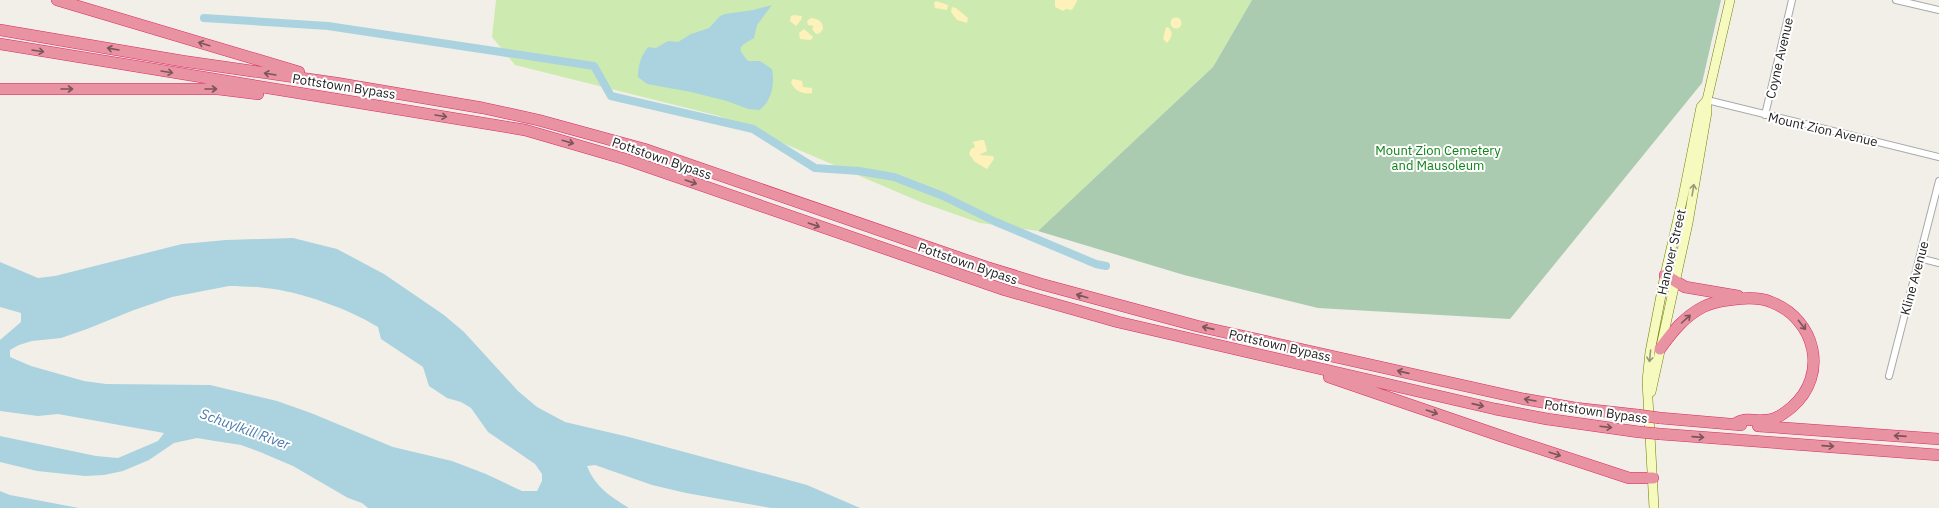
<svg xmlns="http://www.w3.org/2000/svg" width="1939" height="508" font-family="'IBM Plex Sans',sans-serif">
	<rect width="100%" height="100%" fill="#f2efe9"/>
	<path fill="#cdebb0" d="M 496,0 L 1252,0 L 1213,67 L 1038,231 L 980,223 L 923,203 L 719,116 L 515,65 L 492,37 Z"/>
	<path fill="#fff1ba" d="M 1055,0 L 1077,0 L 1077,1 L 1072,10 L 1066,9 L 1063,11 L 1055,7 Z
		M 936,1 L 948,5 L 947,10 L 935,8 L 934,3 Z
		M 952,7 L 956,8 L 968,18 L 967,23 L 957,20 L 951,12 Z
		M 794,15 L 802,16 L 801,20 L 796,26 L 790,21 L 791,16 Z
		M1170.5 23a5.5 5.5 0 1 1 11 0a5.5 5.5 0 1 1-11 0Z
		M 811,18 C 818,19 823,21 823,29 L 820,33 L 816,34 L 812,29 L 814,26 L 808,25 L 807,21 Z
		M 1166,27 L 1169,28 C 1174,34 1171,38 1167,43 L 1163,39 Z
		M 804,29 L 813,37 L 811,40 L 800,39 L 799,33 Z
		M 793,79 L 802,81 L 803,87 L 812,88 L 812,93 C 804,95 794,91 791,82 Z
		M 981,140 L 984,140 L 987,151 L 979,155 L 993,156 L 994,159 L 987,169 L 975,162 L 969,154 L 971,149 L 975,147 L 973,142 Z"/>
	<path fill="#aacbaf" d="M 1252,0 L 1721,0 L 1702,83 L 1510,319 L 1318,308 L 1184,275 L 1038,231 L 1213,67 Z"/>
	<path fill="#aad3df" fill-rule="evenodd" d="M 772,5 L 757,25 L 754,38 C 739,47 736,47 748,61 L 760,61 L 772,69 C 775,83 772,102 759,110 L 748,109 L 727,101 L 691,92 L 647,84 L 638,77 C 638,65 641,56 648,47 L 656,48 L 668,41 L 678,42 L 691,34 L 709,28 L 720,16 L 725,14 L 753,10 Z
		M 293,238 L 337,249 L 384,274 L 444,315 L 464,332 L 518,391 L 537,407 L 565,422 L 629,437 L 807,485 L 860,508 L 771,508 L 686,493 L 652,485 L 595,465 L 587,466 C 596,488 610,496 629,508 L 368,508 L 362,503 L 348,498 L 293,466 L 260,452 L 241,445 L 215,441 L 197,438 L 174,443 L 149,460 L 123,471 L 104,475 L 85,476 L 37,471 L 0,462 L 0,436 L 96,456 L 118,458 L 158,441 L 164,433 L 58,414 L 38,416 L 0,411 L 0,340 L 21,322 L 21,313 L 0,307 L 0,262 L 38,278 L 55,276 L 182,244 L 226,240 ZM 229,286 C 241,287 253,286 265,288 C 299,291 349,309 378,327 L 381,339 L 423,367 L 429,386 L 447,398 L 461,402 L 471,408 L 488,432 L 535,464 L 542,474 L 542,481 L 537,491 L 522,491 L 486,474 L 452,461 L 393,447 L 311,413 L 277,401 L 210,385 L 106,384 L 84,381 L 31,366 L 10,357 L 10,350 L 19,345 L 32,341 L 61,338 L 87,329 L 134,310 L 172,297 Z
		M 0,491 L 10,495 L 79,508 L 0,508 Z"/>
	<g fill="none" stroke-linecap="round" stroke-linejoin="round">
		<path stroke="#aad3df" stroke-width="8" d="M 204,18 L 328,26 L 594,66 L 611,96 L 753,129 L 815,168 L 859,171 L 894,177 L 943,196 L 996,222 L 1096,264 L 1106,266"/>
		<defs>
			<path id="street" d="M 1896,0 L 1939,10
				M 1707,100 L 1939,157
				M 1765,115 L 1792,0
				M 1919,258 L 1939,263
				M 1889,376 L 1939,181"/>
			<path id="secondary" d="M 1651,392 L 1688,223 L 1707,112 L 1707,100 L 1730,0
				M 1654,508 L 1647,381 L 1650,352 L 1665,275 L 1683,197 L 1701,107 L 1707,100"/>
			<path id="highway" d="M 57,0 L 299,72
				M 0,30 L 182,61 L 336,83 L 483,108 L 538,120 L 644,149 L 986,267 L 1041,284 L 1197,326 L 1524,399 L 1575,408 L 1638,415
				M 0,44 L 525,130 L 625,159 L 1005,290 L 1118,322 L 1495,409 L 1547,419 L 1639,432
				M 0,89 L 218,89 L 258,94
				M 1665,275 L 1685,287 L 1738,296
				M 1660,349 C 1672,332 1685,316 1703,307 C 1711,303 1720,301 1729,300 C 1742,298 1759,297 1771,302 C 1816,319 1829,375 1792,407 C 1785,413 1776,420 1766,420 C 1752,422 1747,416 1734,424
				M 1329,377 L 1501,436 L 1629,478 L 1653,478
				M 1660,418 L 1741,425
				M 1758,426 L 1939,439
				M 1660,434 L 1939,455"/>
		</defs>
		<use href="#street" stroke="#a9a9a9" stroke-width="8"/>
		<use href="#secondary" stroke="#707d05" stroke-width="10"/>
		<use href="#highway" stroke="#dc2a67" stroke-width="12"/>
		<use href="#street" stroke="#fff" stroke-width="6"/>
		<use href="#secondary" stroke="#f7fabf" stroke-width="9"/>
		<use href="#highway" stroke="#e892a2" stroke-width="11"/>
		<defs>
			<path id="highway-bridge" d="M 1638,415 L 1660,418
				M 1639,432 L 1660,434"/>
		</defs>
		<use href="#highway-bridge" stroke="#dc2a67" stroke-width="12" stroke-linecap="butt"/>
		<use href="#highway-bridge" stroke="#e892a2" stroke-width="11"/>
	</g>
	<defs><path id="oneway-shaft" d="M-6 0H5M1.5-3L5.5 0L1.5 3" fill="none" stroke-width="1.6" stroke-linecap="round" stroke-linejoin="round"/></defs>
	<g stroke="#7b545c">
		<use href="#oneway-shaft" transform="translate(204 44) rotate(-163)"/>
		<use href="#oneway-shaft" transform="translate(113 49) rotate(-170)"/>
		<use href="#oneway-shaft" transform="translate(38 51) rotate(9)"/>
		<use href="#oneway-shaft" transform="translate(167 72) rotate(9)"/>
		<use href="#oneway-shaft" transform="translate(270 74) rotate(-171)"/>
		<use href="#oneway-shaft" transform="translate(67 89)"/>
		<use href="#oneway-shaft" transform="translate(211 89)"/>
		<use href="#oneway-shaft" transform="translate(441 116) rotate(9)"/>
		<use href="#oneway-shaft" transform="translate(568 142) rotate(16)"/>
		<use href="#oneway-shaft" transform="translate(691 182) rotate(19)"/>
		<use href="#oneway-shaft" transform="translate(814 225) rotate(19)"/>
		<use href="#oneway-shaft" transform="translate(1082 296) rotate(-164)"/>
		<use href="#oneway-shaft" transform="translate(1686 319) rotate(-42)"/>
		<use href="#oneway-shaft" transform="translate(1802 325) rotate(52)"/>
		<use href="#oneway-shaft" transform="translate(1208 328) rotate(-167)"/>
		<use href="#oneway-shaft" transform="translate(1403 372) rotate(-167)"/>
		<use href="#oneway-shaft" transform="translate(1530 400) rotate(-170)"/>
		<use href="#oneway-shaft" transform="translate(1478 405) rotate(13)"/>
		<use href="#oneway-shaft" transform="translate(1432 412) rotate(19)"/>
		<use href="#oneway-shaft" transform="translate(1606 427) rotate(7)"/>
		<use href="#oneway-shaft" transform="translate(1900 436) rotate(-176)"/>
		<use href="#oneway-shaft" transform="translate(1698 437) rotate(4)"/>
		<use href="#oneway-shaft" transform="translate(1828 446) rotate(4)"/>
		<use href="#oneway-shaft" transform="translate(1555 454) rotate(18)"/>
	</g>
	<g stroke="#979978">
		<use href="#oneway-shaft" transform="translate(1693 190) rotate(-81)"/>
		<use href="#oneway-shaft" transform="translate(1650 356) rotate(96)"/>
	</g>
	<g text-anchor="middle" stroke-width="4" stroke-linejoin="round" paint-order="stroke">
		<g font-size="13" fill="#222" stroke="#fff">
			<text transform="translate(1779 58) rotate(-77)" y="5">Coyne Avenue</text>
			<text transform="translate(344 86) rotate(9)" y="5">Pottstown Bypass</text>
			<text transform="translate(1823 129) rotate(13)" y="5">Mount Zion Avenue</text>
			<text transform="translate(662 158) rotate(19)" y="5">Pottstown Bypass</text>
			<text transform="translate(1671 252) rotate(-77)" y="5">Hanover Street</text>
			<text transform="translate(968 263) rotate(19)" y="5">Pottstown Bypass</text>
			<text transform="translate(1914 278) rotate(-75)" y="5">Kline Avenue</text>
			<text transform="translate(1280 345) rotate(13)" y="5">Pottstown Bypass</text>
			<text transform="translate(1596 411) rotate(8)" y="5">Pottstown Bypass</text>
		</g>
		<g font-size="13" fill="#0c8416" stroke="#fff">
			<text x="1438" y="155">Mount Zion Cemetery<tspan x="1438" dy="15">and Mausoleum</tspan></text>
		</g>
		<g font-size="14" font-style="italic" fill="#4a7aab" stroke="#fff">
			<text transform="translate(245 429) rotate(20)" y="5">Schuylkill River</text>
		</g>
	</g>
</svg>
